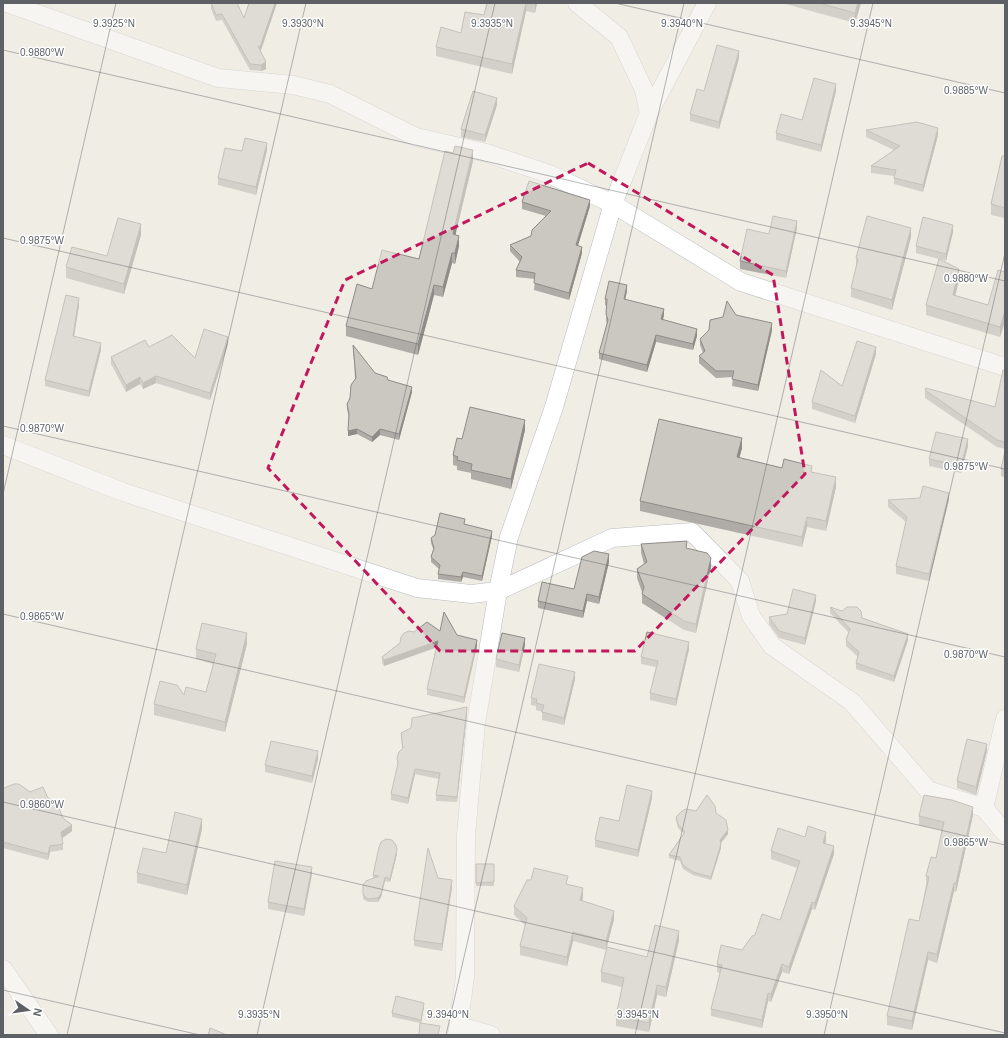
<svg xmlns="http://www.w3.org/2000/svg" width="1008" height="1038" font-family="Arial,sans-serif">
	<rect width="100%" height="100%" fill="#f0ede5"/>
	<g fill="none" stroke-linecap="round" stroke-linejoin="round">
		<defs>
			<path id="street" d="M 7,3 L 218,78 L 293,85 L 330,94 L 416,137 L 486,153 L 549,174 L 613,204 L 741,282 L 1005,367
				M 577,3 L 619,37 L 644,90 L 649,113
				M 3,445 L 123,492 L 417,588 L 471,594 L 498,591 L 612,538 L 692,532 L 740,581 L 751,616 L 772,646 L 852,702 L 928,790 L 984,808 L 1005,833
				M 984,808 L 1005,719
				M 3,969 L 49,1035
				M 459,1026 L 491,1035
				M 457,1035 L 465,977 L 466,835 L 476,723 L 498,591 L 509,537 L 554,407 L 613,204 L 649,113 L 707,3"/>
		</defs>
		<use href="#street" stroke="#b8bbbf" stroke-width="19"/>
		<use href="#street" stroke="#fff" stroke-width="18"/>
	</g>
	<path fill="#afaca7" d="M 211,3 L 244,18 L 277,3 L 260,52 L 266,69 L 261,71 L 250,70 L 222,20 L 216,21 L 211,9 Z
		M 487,3 L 537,3 L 535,13 L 526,11 L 512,74 L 436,56 L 436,47 L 461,33 L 484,15 Z
		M 782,3 L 861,3 L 855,23 Z
		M 739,58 L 719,129 L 690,121 L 690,114 L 704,91 Z
		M 836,91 L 821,152 L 776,140 L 776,133 L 802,120 Z
		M 497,105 L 485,142 L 461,137 L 461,129 Z
		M 866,130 L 938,135 L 923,192 L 894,184 L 894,176 L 871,173 L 871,166 L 894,150 L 866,137 Z
		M 267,150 L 256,195 L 218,185 L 218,178 L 242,151 Z
		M 1005,156 L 1005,218 L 991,215 L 991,204 Z
		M 473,161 L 455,235 L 459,246 L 455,264 L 452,263 L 443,297 L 434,295 L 418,355 L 346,336 L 346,326 L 372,289 L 419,259 Z
		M 522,202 L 590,206 L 578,245 L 582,253 L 569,300 L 534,290 L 535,279 L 516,277 L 516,270 L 520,262 L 510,251 L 510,245 L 531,236 L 546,216 L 522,209 Z
		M 797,228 L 786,278 L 740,269 L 740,261 L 769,234 Z
		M 953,232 L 946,261 L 940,259 L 959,280 L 955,295 L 988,305 L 1005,272 L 1005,321 L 1000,337 L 926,315 L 926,305 L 939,259 L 916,253 L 916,246 Z
		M 141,235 L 124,294 L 66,278 L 66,267 L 107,256 Z
		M 911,237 L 892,310 L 851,297 L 851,288 L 856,268 L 856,258 Z
		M 627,291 L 625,299 L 664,315 L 663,320 L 697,336 L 693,350 L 656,342 L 647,372 L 599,359 L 599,353 L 607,324 L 606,320 L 607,306 L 605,305 L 605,299 Z
		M 79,305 L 74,336 L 101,350 L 89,397 L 45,386 L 45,380 Z
		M 736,315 L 772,330 L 758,391 L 732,386 L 733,377 L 716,378 L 699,363 L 699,356 L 703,353 L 700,345 L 700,339 Z
		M 228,344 L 210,400 L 156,383 L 143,389 L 140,384 L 126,392 L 111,364 L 111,357 L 149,347 L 195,358 Z
		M 353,345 L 375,373 L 412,392 L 399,440 L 380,435 L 372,442 L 357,434 L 348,436 L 349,418 L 347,409 L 347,404 L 350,398 L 355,379 Z
		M 876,354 L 855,423 L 812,409 L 812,402 L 842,386 Z
		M 1005,371 L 1005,449 L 997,447 L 925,398 L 925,390 L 995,407 Z
		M 525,430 L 511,489 L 471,479 L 471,473 L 457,470 L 457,466 L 453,465 L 453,455 L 462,439 Z
		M 968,446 L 961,473 L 929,466 L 929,459 Z
		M 742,448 L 739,458 L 782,468 L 812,472 L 836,487 L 826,531 L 807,527 L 802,547 L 640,511 L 640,501 Z
		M 1005,451 L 1005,477 L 1001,476 L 1001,469 Z
		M 888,500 L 949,500 L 929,581 L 896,574 L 896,566 L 906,522 L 888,507 Z
		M 465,525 L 492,536 L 482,581 L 463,577 L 461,582 L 438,579 L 438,574 L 439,569 L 431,562 L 431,557 L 434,551 L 431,543 L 431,538 Z
		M 641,544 L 687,549 L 711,567 L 696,633 L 684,630 L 642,603 L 642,592 L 637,578 L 637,569 L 644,564 L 641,553 Z
		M 609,562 L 599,604 L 587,601 L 583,618 L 538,608 L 538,601 L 574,589 Z
		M 816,601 L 805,645 L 779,638 L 769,624 L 769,617 L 787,614 Z
		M 830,607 L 862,618 L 908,640 L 894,682 L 856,669 L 856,663 L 858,657 L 846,646 L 846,640 L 849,633 L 830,613 Z
		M 440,631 L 457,635 L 477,646 L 464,703 L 427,695 L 427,689 L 436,647 L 384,666 L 382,663 L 382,657 L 414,632 Z
		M 247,644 L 225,732 L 154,715 L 154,704 L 184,695 L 206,692 L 213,664 L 196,659 L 196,649 Z
		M 525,645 L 519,672 L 496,667 L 496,659 Z
		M 689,649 L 676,706 L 650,700 L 650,693 L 656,667 L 641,664 L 641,657 Z
		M 575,679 L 564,725 L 542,720 L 542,712 L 536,710 L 536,706 L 531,705 L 531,698 Z
		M 467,713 L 457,802 L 436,801 L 436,795 L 439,779 L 415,774 L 408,804 L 391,800 L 391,794 L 398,766 L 397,758 L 402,749 L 401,733 Z
		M 987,751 L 976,795 L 957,788 L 957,781 Z
		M 318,759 L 312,783 L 265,772 L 265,765 Z
		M 3,788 L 30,792 L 48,798 L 63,818 L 72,831 L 62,838 L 63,844 L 63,850 L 50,852 L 48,860 L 3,848 Z
		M 652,798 L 638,857 L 595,847 L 595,840 Z
		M 696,811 L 716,813 L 728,834 L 721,843 L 721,848 L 711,880 L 693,875 L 683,869 L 680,861 L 669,858 L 669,855 L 684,834 L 678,828 L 676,820 L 676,817 Z
		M 973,815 L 956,892 L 954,891 L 937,963 L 928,960 L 912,1030 L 887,1025 L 887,1016 L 919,921 L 926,885 L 926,876 L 936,858 L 942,830 L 919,825 L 919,816 Z
		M 202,829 L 187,895 L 137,883 L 137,873 Z
		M 826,840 L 825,844 L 834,854 L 815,910 L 812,909 L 789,974 L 782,972 L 771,1002 L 768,1001 L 762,1028 L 711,1016 L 711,1009 L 720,973 L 717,972 L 717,964 L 742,950 L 755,935 L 780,920 L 797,868 L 771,859 L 771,851 Z
		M 397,854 L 390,882 L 385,881 L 381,897 L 378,902 L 368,902 L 363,899 L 363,885 L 373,878 L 373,875 Z
		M 476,864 L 494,864 L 494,886 L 476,886 Z
		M 312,874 L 304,916 L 268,909 L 268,902 Z
		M 568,884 L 583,897 L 582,901 L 614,919 L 606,950 L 573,941 L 567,966 L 520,955 L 520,946 L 525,925 L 514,915 L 514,906 Z
		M 452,887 L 442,951 L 414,946 L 414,940 Z
		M 679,940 L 666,997 L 657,995 L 649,1032 L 616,1026 L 616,1016 L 622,987 L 601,982 L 601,972 L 647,957 Z
		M 424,1006 L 421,1023 L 440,1033 L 420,1023 L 392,1017 L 392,1013 Z"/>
	<path fill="#8e8c88" d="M 275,3 L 277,3 L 260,53 L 260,47 Z
		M 526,3 L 526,11 L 512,74 L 512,64 Z
		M 535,3 L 537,3 L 535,13 Z
		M 858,3 L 861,3 L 855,23 L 855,13 Z
		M 739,51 L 739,58 L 719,129 L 719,122 Z
		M 266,62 L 266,69 L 261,71 L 261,65 Z
		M 836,84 L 836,91 L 821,152 L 821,145 Z
		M 497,98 L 497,105 L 485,142 L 485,135 Z
		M 938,128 L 938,135 L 923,192 L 923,185 Z
		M 267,143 L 267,150 L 256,195 L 256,187 Z
		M 473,150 L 473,161 L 453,245 L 453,234 Z
		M 590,200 L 590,206 L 576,252 L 576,245 Z
		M 797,221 L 797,228 L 786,278 L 786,271 Z
		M 141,224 L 141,235 L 124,294 L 124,284 Z
		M 953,225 L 953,232 L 946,261 L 946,254 Z
		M 911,228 L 911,237 L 892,310 L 892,300 Z
		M 459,236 L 459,246 L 455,264 L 455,253 Z
		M 582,247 L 582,253 L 569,300 L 569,293 Z
		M 452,253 L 452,263 L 443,297 L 443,287 Z
		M 959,269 L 959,280 L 953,305 L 953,295 Z
		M 434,285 L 434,295 L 418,355 L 418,344 Z
		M 627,285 L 627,291 L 624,305 L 624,299 Z
		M 79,298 L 79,305 L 73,343 L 73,336 Z
		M 664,309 L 664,315 L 661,326 L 661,319 Z
		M 1005,311 L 1005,321 L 1000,337 L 1000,327 Z
		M 772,323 L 772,330 L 758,391 L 758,385 Z
		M 697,329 L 697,336 L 693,350 L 693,344 Z
		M 656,335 L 656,342 L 647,372 L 647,365 Z
		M 228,337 L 228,344 L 210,400 L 210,393 Z
		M 101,343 L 101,350 L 89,397 L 89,391 Z
		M 876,347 L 876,354 L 855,423 L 855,416 Z
		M 156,376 L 156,383 L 143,389 L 143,383 Z
		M 140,377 L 140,384 L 126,392 L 126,385 Z
		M 412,387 L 412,392 L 399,440 L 399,434 Z
		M 525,420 L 525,430 L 511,489 L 511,479 Z
		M 357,429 L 357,434 L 348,436 L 348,431 Z
		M 380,429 L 380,435 L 372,442 L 372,437 Z
		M 742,438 L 742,448 L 737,467 L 737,457 Z
		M 968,439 L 968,446 L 961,473 L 961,466 Z
		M 836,477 L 836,487 L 826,531 L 826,521 Z
		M 949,493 L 949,500 L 929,581 L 929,574 Z
		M 807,517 L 807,527 L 802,547 L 802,537 Z
		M 492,531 L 492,536 L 482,581 L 482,576 Z
		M 609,554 L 609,562 L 599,604 L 599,597 Z
		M 711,558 L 711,567 L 696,633 L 696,624 Z
		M 463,572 L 463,577 L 461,582 L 461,577 Z
		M 587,594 L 587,601 L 583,618 L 583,611 Z
		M 816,595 L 816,601 L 805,645 L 805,638 Z
		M 247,633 L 247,644 L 225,732 L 225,722 Z
		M 908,634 L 908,640 L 894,682 L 894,676 Z
		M 525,638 L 525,645 L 519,672 L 519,665 Z
		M 477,640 L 477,646 L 464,703 L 464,697 Z
		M 438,641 L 438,647 L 384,666 L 384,660 Z
		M 689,642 L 689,649 L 676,706 L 676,699 Z
		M 575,672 L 575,679 L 564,725 L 564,718 Z
		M 467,707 L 467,713 L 457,802 L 457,797 Z
		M 987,744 L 987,751 L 976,795 L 976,787 Z
		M 318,751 L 318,759 L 312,783 L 312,776 Z
		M 415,769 L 415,774 L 408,804 L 408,798 Z
		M 652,791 L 652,798 L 638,857 L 638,850 Z
		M 973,807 L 973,815 L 956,892 L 956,883 Z
		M 202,819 L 202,829 L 187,895 L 187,885 Z
		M 72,825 L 72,831 L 61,839 L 61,832 Z
		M 728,830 L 728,834 L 720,844 L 720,840 Z
		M 826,832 L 826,840 L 823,851 L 823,843 Z
		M 721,844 L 721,848 L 711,880 L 711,877 Z
		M 50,846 L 50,852 L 48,860 L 48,854 Z
		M 834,846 L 834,854 L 815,910 L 815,903 Z
		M 397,850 L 397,854 L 390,882 L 390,879 Z
		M 312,867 L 312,874 L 304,916 L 304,909 Z
		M 385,877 L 385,881 L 381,897 L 378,902 L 378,898 Z
		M 452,880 L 452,887 L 442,951 L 442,944 Z
		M 954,883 L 954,891 L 937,963 L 937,954 Z
		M 583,888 L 583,897 L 580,909 L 580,900 Z
		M 812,902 L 812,909 L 789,974 L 789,967 Z
		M 614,911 L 614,919 L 606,950 L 606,941 Z
		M 679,931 L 679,940 L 666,997 L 666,987 Z
		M 573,932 L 573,941 L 567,966 L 567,957 Z
		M 928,952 L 928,960 L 912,1030 L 912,1021 Z
		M 782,964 L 782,972 L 771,1002 L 771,994 Z
		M 657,985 L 657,995 L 649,1032 L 649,1023 Z
		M 768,993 L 768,1001 L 762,1028 L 762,1020 Z
		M 424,1003 L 424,1006 L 421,1024 L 421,1020 Z"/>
	<path fill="#cbc8c2" stroke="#8e8c88" d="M 211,3 L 237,3 L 244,18 L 249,3 L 275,3 L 260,47 L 258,46 L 266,62 L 261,65 L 250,64 L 222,14 L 216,15 Z
		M 487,3 L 526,3 L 512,64 L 436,47 L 441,27 L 461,33 L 465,12 L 484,15 Z
		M 819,3 L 858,3 L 855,13 Z
		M 717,45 L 739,51 L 719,122 L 690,114 L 697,89 L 704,91 Z
		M 814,78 L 836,84 L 821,145 L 776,133 L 781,114 L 802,120 Z
		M 473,91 L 497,98 L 485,135 L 461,129 Z
		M 917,122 L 938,128 L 923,185 L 894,178 L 896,170 L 871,166 L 900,146 L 866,130 Z
		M 245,138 L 267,143 L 256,187 L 218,178 L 225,148 L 242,151 Z
		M 455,146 L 473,150 L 453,234 L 459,236 L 455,253 L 452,253 L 443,287 L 434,285 L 418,344 L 346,326 L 357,284 L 372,289 L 382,250 L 419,259 L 445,151 L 453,153 Z
		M 1002,156 L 1005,156 L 1005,208 L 991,204 Z
		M 529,181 L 590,200 L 576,245 L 582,247 L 569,293 L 534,283 L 535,273 L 516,270 L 522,257 L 510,245 L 531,236 L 532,230 L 551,211 L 522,202 Z
		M 773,216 L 797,221 L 786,271 L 740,261 L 747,229 L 769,234 Z
		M 867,216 L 911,228 L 892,300 L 851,288 L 858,259 L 856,258 Z
		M 923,217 L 953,225 L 946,254 L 916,246 Z
		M 118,218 L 141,224 L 124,284 L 66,267 L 72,247 L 107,256 Z
		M 939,259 L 959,269 L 953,295 L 988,305 L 998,270 L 1005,272 L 1005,311 L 1000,327 L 926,305 Z
		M 609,281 L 627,285 L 624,299 L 664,309 L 661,319 L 697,329 L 693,344 L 656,335 L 647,365 L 599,353 L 608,320 L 606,314 L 607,299 L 605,299 Z
		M 66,295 L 79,298 L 73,336 L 101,343 L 89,391 L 45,380 Z
		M 727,301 L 736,315 L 772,323 L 758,385 L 732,379 L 734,371 L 716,371 L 699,356 L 705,351 L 700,339 L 709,330 L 710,320 L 723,317 Z
		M 204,329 L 228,337 L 210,393 L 156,376 L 143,383 L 140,377 L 126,385 L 111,357 L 145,340 L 149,347 L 172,335 L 195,358 Z
		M 857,341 L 876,347 L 855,416 L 812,402 L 821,370 L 842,386 Z
		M 353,345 L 375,373 L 387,377 L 388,380 L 412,387 L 399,434 L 380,429 L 372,437 L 357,429 L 348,431 L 349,414 L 347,404 L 350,398 L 351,385 L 356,378 Z
		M 1003,370 L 1005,371 L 1005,442 L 997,440 L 925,390 L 926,388 L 995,407 Z
		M 470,407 L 525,420 L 511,479 L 471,470 L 472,464 L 457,460 L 458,457 L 453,455 L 457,438 L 462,439 Z
		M 659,419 L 742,438 L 737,457 L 782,468 L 784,459 L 812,466 L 811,472 L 836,477 L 826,521 L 807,517 L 802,537 L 640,501 Z
		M 936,432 L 968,439 L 961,466 L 929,459 Z
		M 1005,451 L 1005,470 L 1001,469 Z
		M 923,486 L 949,493 L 929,574 L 896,566 L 907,517 L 888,500 L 920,498 Z
		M 440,513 L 465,519 L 464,524 L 492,531 L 482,576 L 463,572 L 461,577 L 438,574 L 440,565 L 431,557 L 434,548 L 431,538 L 435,535 Z
		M 687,541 L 686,548 L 707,553 L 711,558 L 696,624 L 684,621 L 642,594 L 644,587 L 637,569 L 647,562 L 641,544 Z
		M 594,551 L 609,554 L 599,597 L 587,594 L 583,611 L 538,601 L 542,582 L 574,589 L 582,557 Z
		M 793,589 L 816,595 L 805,638 L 779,631 L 769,617 L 787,614 Z
		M 830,607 L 842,611 L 847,607 L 857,607 L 861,611 L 862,618 L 908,634 L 894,676 L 856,663 L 859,652 L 846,640 L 850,629 Z
		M 444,612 L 457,635 L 477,640 L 464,697 L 427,689 L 438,641 L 384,660 L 382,657 L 400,643 L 401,637 L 404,633 L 409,631 L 414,632 L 427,622 L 440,631 Z
		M 202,623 L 247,633 L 225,722 L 154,704 L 160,681 L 177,685 L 184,695 L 186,687 L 206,692 L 216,654 L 196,649 Z
		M 647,632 L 689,642 L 676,699 L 650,693 L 658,661 L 641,657 Z
		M 502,633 L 525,638 L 519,665 L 496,659 Z
		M 539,664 L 575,672 L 564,718 L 542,712 L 544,705 L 536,703 L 537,699 L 531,698 Z
		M 467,707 L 457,797 L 436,795 L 440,773 L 415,769 L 408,798 L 391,794 L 398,763 L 397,758 L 399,752 L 403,748 L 401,733 L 411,728 L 412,718 Z
		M 967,739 L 987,744 L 976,787 L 957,781 Z
		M 271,741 L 318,751 L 312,776 L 265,765 Z
		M 14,784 L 19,784 L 30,792 L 43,787 L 48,798 L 57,804 L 63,818 L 72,825 L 61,832 L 63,844 L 50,846 L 48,854 L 3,842 L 3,788 L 4,788 Z
		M 627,785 L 652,791 L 638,850 L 595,840 L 600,817 L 619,821 Z
		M 707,795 L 715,806 L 716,813 L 726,820 L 728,830 L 720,840 L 721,844 L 711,877 L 693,872 L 683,865 L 680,857 L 669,855 L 685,832 L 678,824 L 676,817 L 682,811 L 686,809 L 696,811 Z
		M 924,795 L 952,800 L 973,807 L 956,883 L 954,883 L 937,954 L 928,952 L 912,1021 L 887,1016 L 909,919 L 919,921 L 929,877 L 926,876 L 931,857 L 936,858 L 944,822 L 919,816 Z
		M 175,812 L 202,819 L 187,885 L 137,873 L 143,848 L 166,853 Z
		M 808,826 L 826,832 L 823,843 L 834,846 L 815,903 L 812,902 L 789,967 L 782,964 L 771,994 L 768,993 L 762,1020 L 711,1009 L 722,965 L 717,964 L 721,945 L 742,950 L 752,936 L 755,935 L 762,914 L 780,920 L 800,861 L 771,851 L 778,828 L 805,837 Z
		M 386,839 L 392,840 L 396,845 L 397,850 L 390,879 L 385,877 L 381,894 L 378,898 L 368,899 L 363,895 L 363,885 L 366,881 L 379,876 L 373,875 L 379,847 L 381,842 Z
		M 428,848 L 438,878 L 452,880 L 442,944 L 414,940 Z
		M 275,861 L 312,867 L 304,909 L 268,902 Z
		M 476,864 L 494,864 L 494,882 L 476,883 Z
		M 534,868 L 568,876 L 566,884 L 583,888 L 580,900 L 614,911 L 606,941 L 573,932 L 567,957 L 520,946 L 527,918 L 514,906 L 527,880 L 531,880 Z
		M 655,925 L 679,931 L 666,987 L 657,985 L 649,1023 L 616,1016 L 624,978 L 601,972 L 607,947 L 647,957 Z
		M 396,996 L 424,1003 L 421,1020 L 392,1013 Z
		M 420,1023 L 440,1026 L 438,1035 L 419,1035 Z
		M 210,1028 L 227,1035 L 208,1035 Z"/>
	<path d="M0 0H1008V1038H0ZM 588,163 L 773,275 L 805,474 L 635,651 L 440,651 L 268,468 L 345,280 Z" fill="#f0ede5" fill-opacity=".55" fill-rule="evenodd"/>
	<path fill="none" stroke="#c2185b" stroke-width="3" stroke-dasharray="8 5" stroke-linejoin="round" d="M 588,163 L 773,275 L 805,474 L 635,651 L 440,651 L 268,468 L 345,280 Z"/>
	<path fill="none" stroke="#5d6166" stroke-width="1" stroke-opacity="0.45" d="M 615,3 L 1005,93M 3,50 L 1005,281M 3,238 L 1005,469M 3,426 L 1005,657M 3,494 L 116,3M 3,614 L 1005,845M 3,802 L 1005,1033M 3,990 L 200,1035M 67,1035 L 306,3M 257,1035 L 495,3M 446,1035 L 684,3M 635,1035 L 873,3M 824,1035 L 1005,253"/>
	<g font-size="10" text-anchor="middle" fill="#5d6166" stroke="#fff" stroke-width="3" stroke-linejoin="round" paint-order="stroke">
		<text x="114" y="27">9.3925°N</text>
		<text x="303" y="27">9.3930°N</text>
		<text x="492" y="27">9.3935°N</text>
		<text x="682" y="27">9.3940°N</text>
		<text x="871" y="27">9.3945°N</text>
		<text x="42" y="56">0.9880°W</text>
		<text x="966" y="94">0.9885°W</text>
		<text x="42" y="244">0.9875°W</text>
		<text x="966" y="282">0.9880°W</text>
		<text x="42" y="432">0.9870°W</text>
		<text x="966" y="470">0.9875°W</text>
		<text x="42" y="620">0.9865°W</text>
		<text x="966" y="658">0.9870°W</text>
		<text x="42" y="808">0.9860°W</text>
		<text x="966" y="846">0.9865°W</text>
		<text x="259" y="1018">9.3935°N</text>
		<text x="448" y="1018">9.3940°N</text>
		<text x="638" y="1018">9.3945°N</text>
		<text x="827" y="1018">9.3950°N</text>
	</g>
	<rect width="1008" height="1038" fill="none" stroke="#5d6166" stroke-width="8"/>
	<g transform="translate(28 1010) rotate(103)" stroke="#ffffff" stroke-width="3" paint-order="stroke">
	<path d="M0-3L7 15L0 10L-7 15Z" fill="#5d6166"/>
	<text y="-6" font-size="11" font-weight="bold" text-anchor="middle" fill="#5d6166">N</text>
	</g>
</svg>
